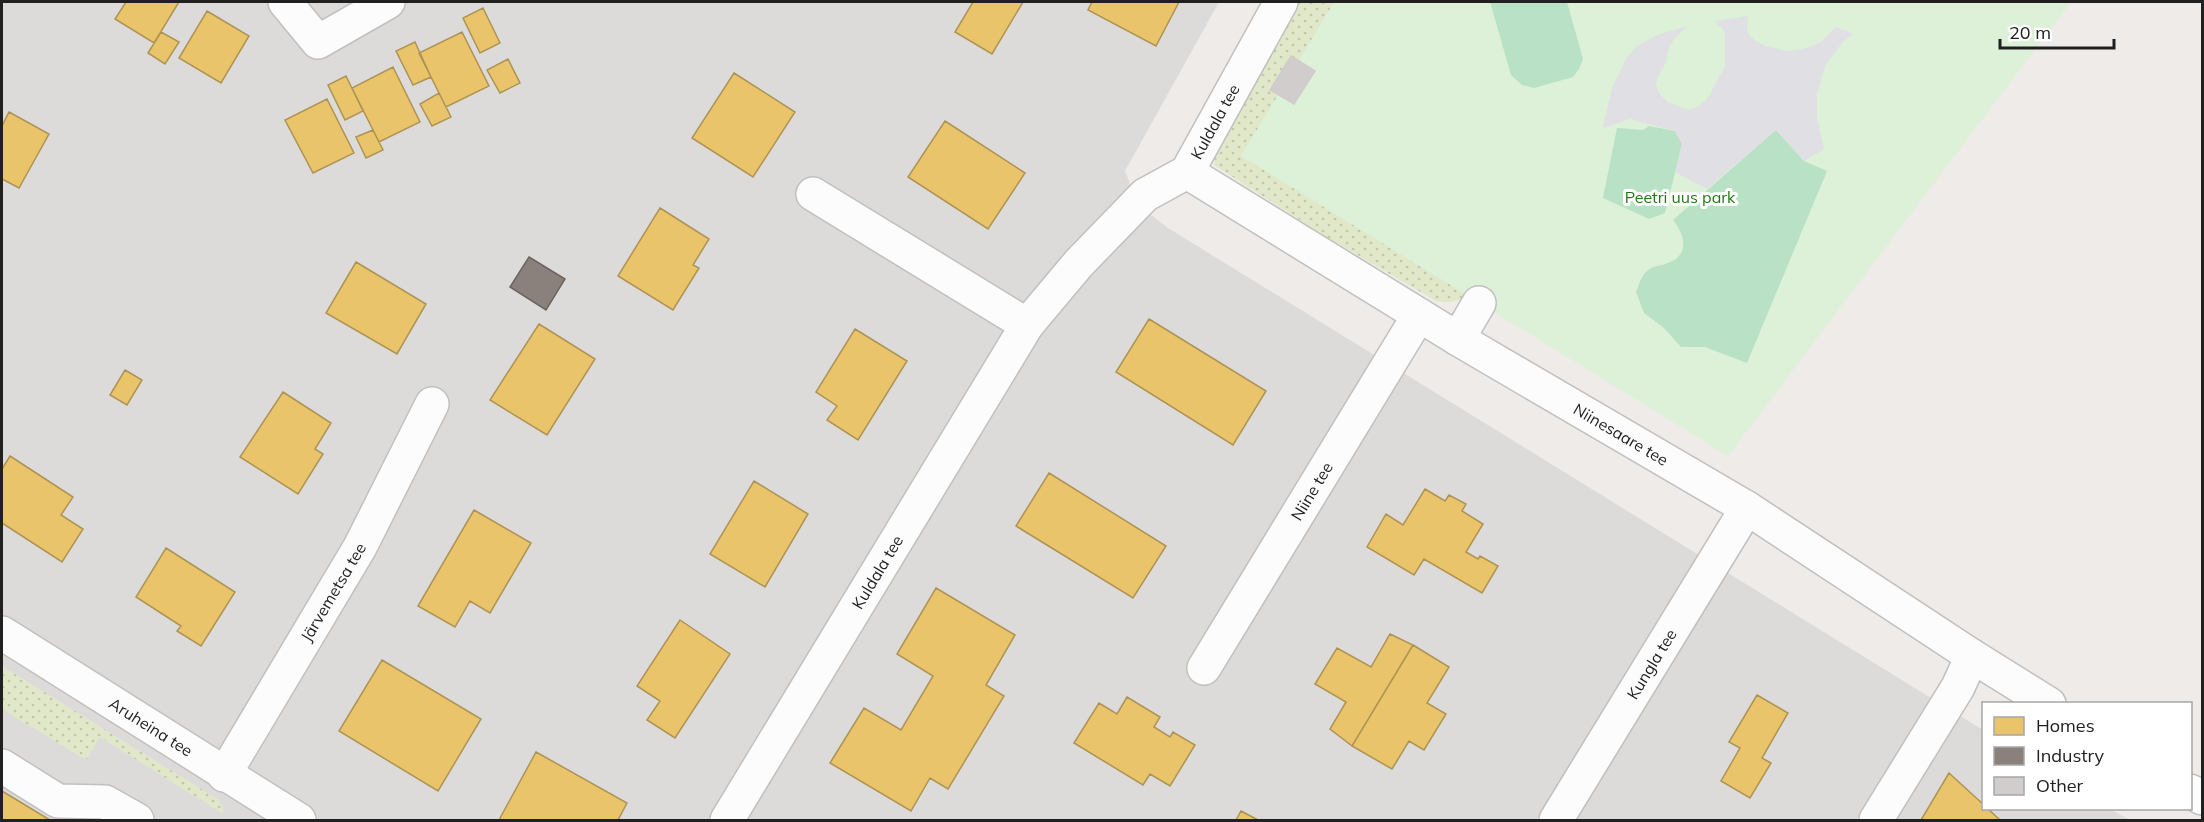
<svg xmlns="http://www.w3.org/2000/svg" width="2204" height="822" font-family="Mulish,sans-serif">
	<defs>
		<pattern id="grass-dots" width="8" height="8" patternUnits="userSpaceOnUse" patternTransform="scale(1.5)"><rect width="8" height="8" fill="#e1e8ca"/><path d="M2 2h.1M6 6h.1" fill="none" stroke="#c1c7ad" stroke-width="1.8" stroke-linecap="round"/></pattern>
	</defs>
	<rect width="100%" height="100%" fill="#eeebe9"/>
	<path fill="#dddbda" d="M 2,2 L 1219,2 L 1125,171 L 1139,206 L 1168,228 L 1983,730 L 1984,808 L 2110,809 L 2130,820 L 2,820 Z"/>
	<path fill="url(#grass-dots)" d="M 1296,2 L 1385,2 L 1471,291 C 1459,301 1452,304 1436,301 L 1325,236 L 1214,165 L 1217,139 L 1245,101 L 1264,52 Z
		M 2,666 L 219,800 L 225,815 L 100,737 L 86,760 L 2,709 Z"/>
	<path fill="#dcf1d7" d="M 1334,2 L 2071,2 L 1728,456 L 1241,156 Z"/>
	<path fill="#b8e1c6" d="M 1490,2 L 1567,2 L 1583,59 L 1579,69 L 1573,77 L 1534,88 L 1522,85 L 1511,75 Z
		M 1649,126 L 1675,131 L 1682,144 L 1665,213 L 1649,219 L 1603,198 L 1617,128 L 1643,130 Z
		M 1776,130 L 1804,161 L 1827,171 L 1747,363 L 1705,347 L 1681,347 L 1664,328 L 1644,313 L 1636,292 C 1639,285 1641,276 1647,271 C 1653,266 1658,266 1665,264 C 1690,257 1686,236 1673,220 Z"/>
	<path fill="#e0dfe3" d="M 1748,16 L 1747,32 L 1754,40 L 1768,47 L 1787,51 L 1803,49 L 1820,43 L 1836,27 L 1853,34 L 1842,43 L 1825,66 L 1817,94 L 1817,118 L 1824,149 L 1804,161 L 1776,130 L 1707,189 L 1675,172 L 1682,144 L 1675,131 L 1630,119 L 1603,128 L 1612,88 L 1627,57 L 1637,46 L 1657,35 L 1688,26 L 1674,39 L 1668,50 L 1666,63 L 1659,74 L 1656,84 L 1659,93 L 1668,102 L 1688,110 L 1698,107 L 1708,98 L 1725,66 L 1725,32 L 1715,21 Z"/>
	<path fill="#e9c46a" stroke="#ad9354" stroke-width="1.5" d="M 126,2 L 179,2 L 154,43 L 115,19 Z
		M 973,2 L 1023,2 L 992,54 L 955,32 Z
		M 1092,2 L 1179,2 L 1156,46 L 1088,10 Z
		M 483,8 L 500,43 L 480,53 L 463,18 Z
		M 207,11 L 249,36 L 221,83 L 179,58 Z
		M 161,32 L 179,42 L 165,64 L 148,53 Z
		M 462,32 L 489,86 L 446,107 L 419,53 Z
		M 415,42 L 431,77 L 413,85 L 396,51 Z
		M 508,59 L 520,83 L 500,93 L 487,70 Z
		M 393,67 L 420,122 L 379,142 L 352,88 Z
		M 734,73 L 795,112 L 753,177 L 692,138 Z
		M 346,76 L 363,111 L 345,120 L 328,85 Z
		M 439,93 L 451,117 L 432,126 L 420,104 Z
		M 327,99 L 354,153 L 313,173 L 285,120 Z
		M 9,112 L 49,134 L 19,188 L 2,179 L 2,126 Z
		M 945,121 L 1025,173 L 988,229 L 908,177 Z
		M 373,130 L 383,150 L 366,158 L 356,137 Z
		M 660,208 L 709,239 L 693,265 L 699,268 L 673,310 L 618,276 Z
		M 356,262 L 426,304 L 397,354 L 326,313 Z
		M 1149,319 L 1266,391 L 1233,445 L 1116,372 Z
		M 539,324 L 595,359 L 547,435 L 490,400 Z
		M 855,329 L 907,361 L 858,440 L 827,420 L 837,406 L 816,392 Z
		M 125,370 L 142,380 L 127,405 L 110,395 Z
		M 283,392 L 331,423 L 315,449 L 323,454 L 298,494 L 240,457 Z
		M 10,456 L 73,497 L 61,515 L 83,529 L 62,562 L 2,523 L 2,469 Z
		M 1049,473 L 1166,546 L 1133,598 L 1016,526 Z
		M 754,481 L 808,514 L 765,587 L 710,554 Z
		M 1425,489 L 1445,501 L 1449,495 L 1466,504 L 1462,511 L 1483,524 L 1466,552 L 1478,559 L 1480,556 L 1498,566 L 1482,593 L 1424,559 L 1414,575 L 1367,547 L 1386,514 L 1403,525 Z
		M 474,510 L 531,543 L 490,613 L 470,601 L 455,627 L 418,606 Z
		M 166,548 L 235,592 L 201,646 L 177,631 L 181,626 L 136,597 Z
		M 936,588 L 1015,635 L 986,685 L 1004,696 L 948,789 L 930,778 L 911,811 L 830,763 L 864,708 L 901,730 L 933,676 L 897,654 Z
		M 680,620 L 730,654 L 675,738 L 647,720 L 660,701 L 637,686 Z
		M 1390,634 L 1413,645 L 1352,746 L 1330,729 L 1346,702 L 1315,684 L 1337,648 L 1371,667 Z
		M 1413,645 L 1449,667 L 1427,703 L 1446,714 L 1424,750 L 1409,741 L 1392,769 L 1352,746 Z
		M 382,660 L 481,719 L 438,791 L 339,731 Z
		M 1757,695 L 1788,713 L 1762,758 L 1771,763 L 1750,798 L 1721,781 L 1740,748 L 1729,742 Z
		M 1127,697 L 1160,717 L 1154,727 L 1170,737 L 1173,732 L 1195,745 L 1170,786 L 1150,774 L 1143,785 L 1074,743 L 1099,703 L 1117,714 Z
		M 536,752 L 627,803 L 618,820 L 499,820 Z
		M 1949,773 L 1984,805 L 1984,808 L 1987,808 L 2000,820 L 1921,820 Z
		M 2,791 L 50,820 L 2,820 Z
		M 1241,811 L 1258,820 L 1236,820 Z"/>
	<path fill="#8a817c" stroke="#6a6460" stroke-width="1.5" d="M 529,257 L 565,279 L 546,310 L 510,287 Z"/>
	<path fill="#d1cdcc" stroke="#d1ccca" stroke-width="1.5" d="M 1291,56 L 1315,71 L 1294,104 L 1270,90 Z"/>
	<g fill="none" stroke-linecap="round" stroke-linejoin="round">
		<defs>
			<g id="minor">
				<path d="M 285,2 L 318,42 L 388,2"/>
				<path id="s1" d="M 1187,172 L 1458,339 L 1747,508 L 1972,656 L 2049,704"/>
				<path d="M 813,194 L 1027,325"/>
				<path d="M 1458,339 L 1479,303"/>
				<path id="s2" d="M 2,633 L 299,820"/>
				<path id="s3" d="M 1204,668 L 1419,315"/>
				<path d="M 2,766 L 58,801 L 105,802 L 137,820"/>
				<path id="s4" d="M 224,775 L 360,547 L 432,404"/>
				<path d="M 2190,791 L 2202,798"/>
				<path id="s5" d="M 727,820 L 1027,325 L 1079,263 L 1145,195 L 1187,172 L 1281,2"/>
				<path id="s6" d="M 1556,820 L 1747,508"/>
				<path d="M 1876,820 L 1958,687 L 1972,656"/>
			</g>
		</defs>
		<use href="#minor" stroke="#c1c0bf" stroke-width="36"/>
		<use href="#minor" stroke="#fcfcfc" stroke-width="33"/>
	</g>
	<g text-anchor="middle" stroke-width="6" stroke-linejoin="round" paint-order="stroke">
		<g font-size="16" fill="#202020" stroke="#fff">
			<text dy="6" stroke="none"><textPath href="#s5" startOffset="860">Kuldala tee</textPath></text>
			<text dy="6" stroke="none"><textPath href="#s1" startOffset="507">Niinesaare tee</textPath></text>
			<text dy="6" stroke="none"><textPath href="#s3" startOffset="207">Niine tee</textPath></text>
			<text dy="6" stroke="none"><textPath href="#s5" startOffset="290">Kuldala tee</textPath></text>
			<text dy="6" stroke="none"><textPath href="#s4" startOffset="213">Järvemetsa tee</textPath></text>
			<text dy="6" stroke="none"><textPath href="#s6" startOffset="183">Kungla tee</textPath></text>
			<text dy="6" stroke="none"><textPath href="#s2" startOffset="176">Aruheina tee</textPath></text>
		</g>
		<g font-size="16" fill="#217814" stroke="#fff">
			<text x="1680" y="203">Peetri uus park</text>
		</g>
	</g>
	<rect width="2204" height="822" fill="none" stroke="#202020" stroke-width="6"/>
	<rect x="1982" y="702" width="210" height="108" fill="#ffffff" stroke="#a6a6a6" stroke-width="1.5"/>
	<rect x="1994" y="717" width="30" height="18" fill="#e9c46a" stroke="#a6a6a6" stroke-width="1.5"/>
	<text x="2036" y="732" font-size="18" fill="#202020">Homes</text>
	<rect x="1994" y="747" width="30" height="18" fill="#8a817c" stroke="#a6a6a6" stroke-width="1.5"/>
	<text x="2036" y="762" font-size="18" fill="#202020">Industry</text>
	<rect x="1994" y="777" width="30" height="18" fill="#d1cdcc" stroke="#a6a6a6" stroke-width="1.5"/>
	<text x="2036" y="792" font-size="18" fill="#202020">Other</text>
	<path d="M2000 39v9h114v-9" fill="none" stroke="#202020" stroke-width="3"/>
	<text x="2009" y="39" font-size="18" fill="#202020" stroke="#ffffff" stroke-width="4.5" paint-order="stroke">20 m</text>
</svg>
